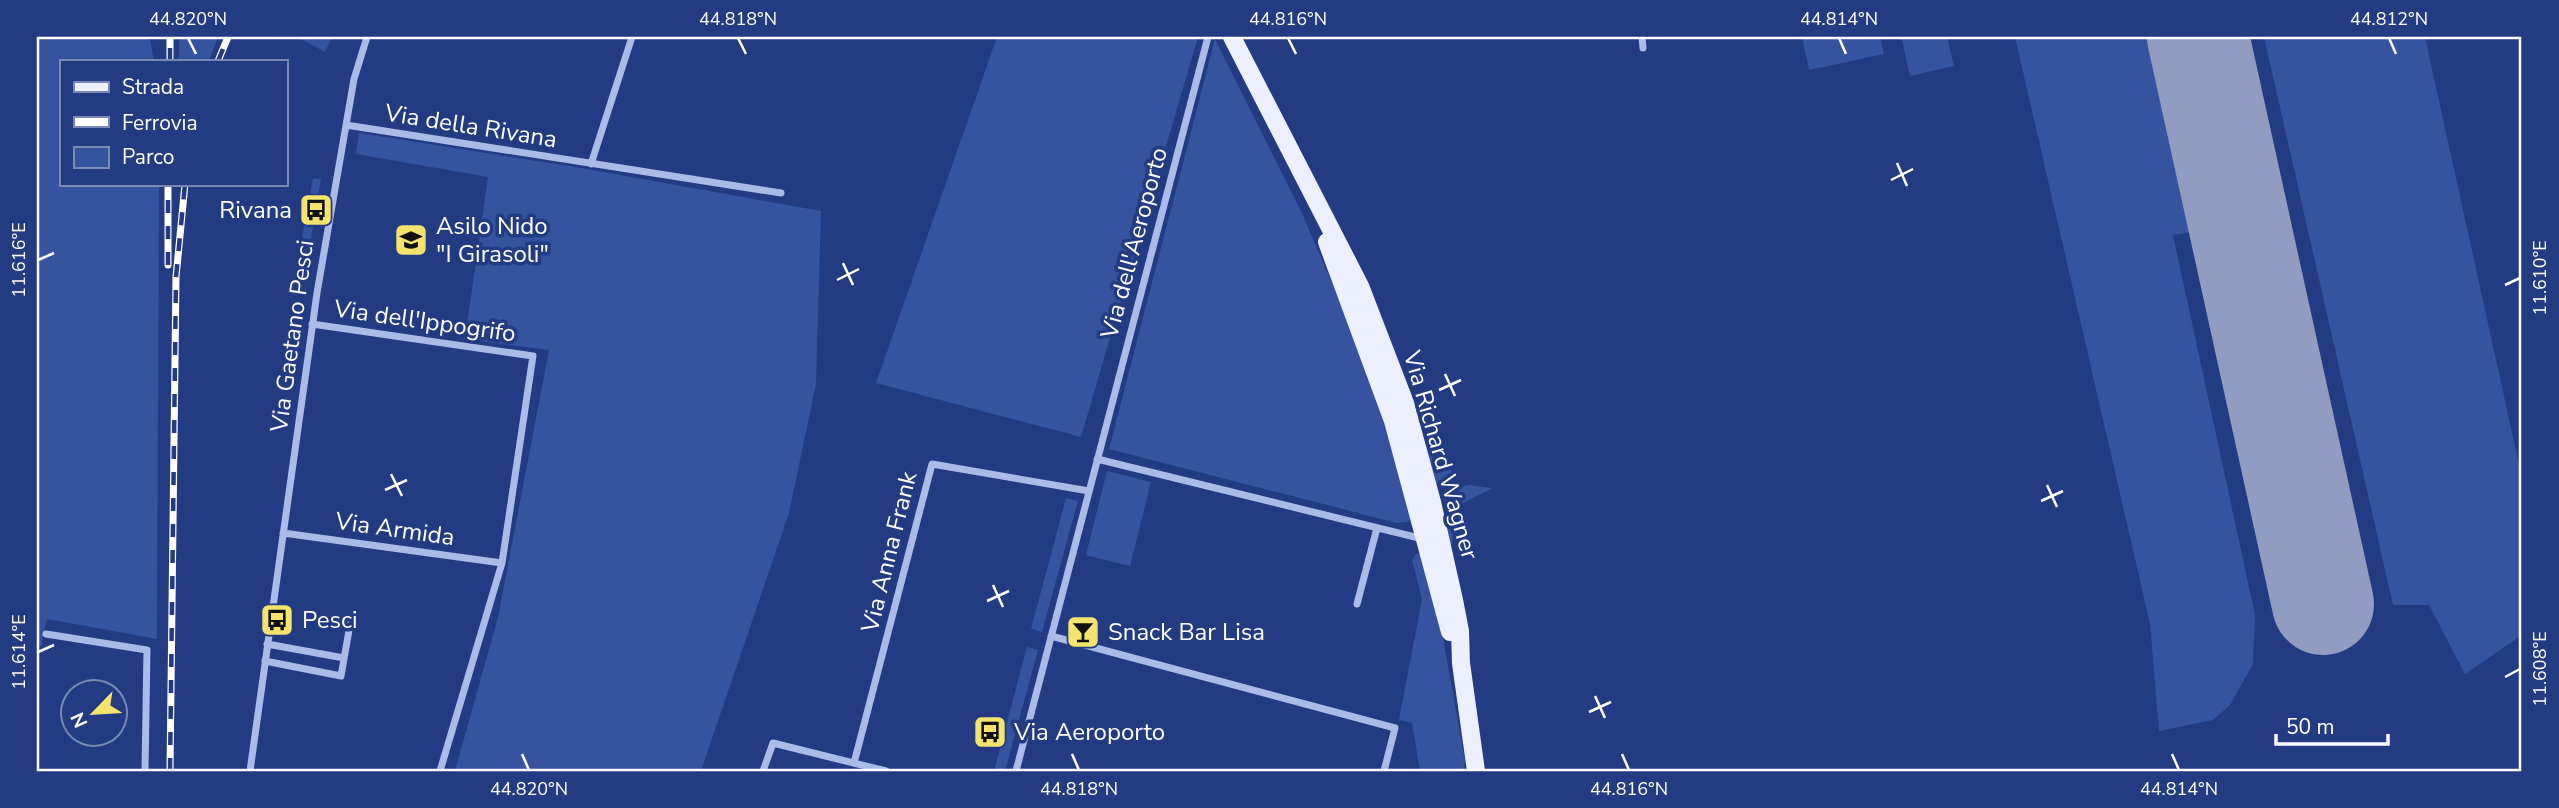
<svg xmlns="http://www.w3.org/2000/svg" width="2559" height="808" font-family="'Nunito Sans',sans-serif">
	<rect width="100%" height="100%" fill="#223b82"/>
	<path fill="#3653a0" d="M 37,37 L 140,37 L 150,40 L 154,61 L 61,61 L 61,184 L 159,184 L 157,639 L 47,619 L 41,646 L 37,646 Z
		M 179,37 L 218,37 L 209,61 L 179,61 Z
		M 297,37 L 332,37 L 325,52 Z
		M 997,37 L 1198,37 L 1081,437 L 876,383 Z
		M 1802,37 L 1880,37 L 1884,54 L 1809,70 Z
		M 1901,37 L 1947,37 L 1954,66 L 1910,76 Z
		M 2015,37 L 2150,37 L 2192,232 L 2173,235 L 2255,615 L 2253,664 L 2230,705 L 2213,720 L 2159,731 L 2150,624 Z
		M 2264,37 L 2425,37 L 2522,478 L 2522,635 L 2465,674 L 2429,605 L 2393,605 Z
		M 1215,39 L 1301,211 L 1371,374 L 1413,516 L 1408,522 L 1397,523 L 1109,449 Z
		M 359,133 L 575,167 L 821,211 L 816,384 L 789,513 L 701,771 L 455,771 L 498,617 L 549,350 L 465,339 L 488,177 L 356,154 Z
		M 313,178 L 321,179 L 304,281 L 294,280 Z
		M 1423,441 L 1439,462 L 1458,475 L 1436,484 Z
		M 1107,471 L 1151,482 L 1130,566 L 1086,555 Z
		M 1469,485 L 1493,488 L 1463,503 L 1446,502 L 1442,498 L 1450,489 Z
		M 1066,498 L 1078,501 L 1042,632 L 1031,629 Z
		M 1464,517 L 1456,528 L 1451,546 L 1444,519 Z
		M 1416,554 L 1423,554 L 1430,565 L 1465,761 L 1463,771 L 1420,771 L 1412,723 L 1399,720 L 1422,599 L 1412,560 Z
		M 1027,647 L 1038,650 L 1005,771 L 994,771 Z"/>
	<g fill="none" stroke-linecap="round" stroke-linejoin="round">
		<path stroke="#909dc0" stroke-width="102" d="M 2198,37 L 2323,604"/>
		<path stroke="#aabbe8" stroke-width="7" d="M 1642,37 L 1643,48
			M 346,125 L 781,193
			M 591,164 L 632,37
			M 312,324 L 533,356 L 502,563 L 440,771
			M 1097,459 L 1423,539
			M 283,533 L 502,563
			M 1357,604 L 1377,528
			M 46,634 L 147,650 L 145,771
			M 1051,636 L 1395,728 L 1384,771
			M 267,644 L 344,658
			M 265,661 L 341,676 L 351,619
			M 854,763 L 932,464 L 1089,491
			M 250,771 L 317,293 L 354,79 L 367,37
			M 763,771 L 773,743 L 886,771
			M 1016,771 L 1208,37"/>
		<path stroke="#ecf0fe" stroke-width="18" d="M 1232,37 L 1360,286 L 1405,403 L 1432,502 L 1454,600 L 1460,631 L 1461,663 L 1476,771
			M 1327,242 L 1393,421 L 1450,632"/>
		<defs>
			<path id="rail" d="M 170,61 L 170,37
				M 218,61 L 228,37
				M 168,265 L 168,184
				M 170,771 L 176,277 L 185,184"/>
		</defs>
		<use href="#rail" stroke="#fff" stroke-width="7"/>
		<use href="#rail" stroke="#223b82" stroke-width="4.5" stroke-dasharray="13" stroke-linecap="butt"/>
	</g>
	<path fill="none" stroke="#fff" stroke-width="2.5" d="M 188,38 L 196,54M 738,38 L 746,54M 1288,38 L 1296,54M 1839,38 L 1846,54M 2389,38 L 2396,54M 1897,163 L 1907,186M 1891,180 L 1913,169M 38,260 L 54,253M 843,263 L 853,285M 837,280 L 859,269M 2505,285 L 2520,278M 1445,374 L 1455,396M 1439,390 L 1461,380M 391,474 L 402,496M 2047,485 L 2057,507M 385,490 L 407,480M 2041,501 L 2063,491M 993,585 L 1003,607M 987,601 L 1009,591M 38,652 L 54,645M 2505,677 L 2520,669M 1595,696 L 1605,718M 1589,712 L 1611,702M 522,754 L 529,770M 1072,754 L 1079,770M 1622,754 L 1629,770M 2172,754 L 2179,770"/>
	<defs>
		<symbol id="bus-square" viewBox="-11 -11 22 22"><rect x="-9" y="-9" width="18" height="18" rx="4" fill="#f4e46c" stroke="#223b82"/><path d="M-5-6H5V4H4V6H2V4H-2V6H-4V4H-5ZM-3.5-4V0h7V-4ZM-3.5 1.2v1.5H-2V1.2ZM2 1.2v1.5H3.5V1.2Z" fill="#111"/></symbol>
		<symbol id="school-square" viewBox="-11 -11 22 22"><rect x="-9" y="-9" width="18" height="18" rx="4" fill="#f4e46c" stroke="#223b82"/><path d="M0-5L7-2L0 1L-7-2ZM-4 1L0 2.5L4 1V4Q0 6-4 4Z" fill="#111"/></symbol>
		<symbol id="bar-square" viewBox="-11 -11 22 22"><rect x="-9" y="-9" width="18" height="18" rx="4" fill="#f4e46c" stroke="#223b82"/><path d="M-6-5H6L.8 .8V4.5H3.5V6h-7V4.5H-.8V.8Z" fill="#111"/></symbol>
	</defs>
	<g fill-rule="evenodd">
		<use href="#bus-square" x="297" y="191" width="38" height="38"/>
		<use href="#school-square" x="392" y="221" width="38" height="38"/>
		<use href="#bus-square" x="258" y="601" width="38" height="38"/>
		<use href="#bar-square" x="1064" y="613" width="38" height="38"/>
		<use href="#bus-square" x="971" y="713" width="38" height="38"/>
	</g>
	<g text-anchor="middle" stroke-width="7" stroke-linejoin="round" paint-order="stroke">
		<g font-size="24" fill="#fff" stroke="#223b82">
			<text transform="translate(471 126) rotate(9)" y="8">Via della Rivana</text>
			<text transform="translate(1134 243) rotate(-75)" y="8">Via dell'Aeroporto</text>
			<text transform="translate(425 321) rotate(8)" y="8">Via dell'Ippogrifo</text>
			<text transform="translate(292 336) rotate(-82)" y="8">Via Gaetano Pesci</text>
			<text transform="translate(1441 455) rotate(74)" y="8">Via Richard Wagner</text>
			<text transform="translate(395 529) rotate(8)" y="8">Via Armida</text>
			<text transform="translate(889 552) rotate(-76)" y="8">Via Anna Frank</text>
		</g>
		<g font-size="24" fill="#fff" stroke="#223b82" text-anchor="start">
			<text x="292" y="218" text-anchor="end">Rivana</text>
			<text x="436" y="234">Asilo Nido<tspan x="436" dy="28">"I Girasoli"</tspan></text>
			<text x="302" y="628">Pesci</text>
			<text x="1108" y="640">Snack Bar Lisa</text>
			<text x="1014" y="740">Via Aeroporto</text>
		</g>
	</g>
	<rect width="2559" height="808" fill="none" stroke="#223b82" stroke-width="77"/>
	<rect x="60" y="60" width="228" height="126" fill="#223b82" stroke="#7a89b4" stroke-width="2"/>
	<rect x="74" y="82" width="35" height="10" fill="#ecf0fe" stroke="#7a89b4" stroke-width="2"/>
	<text x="122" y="94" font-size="21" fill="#ffffff">Strada</text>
	<rect x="74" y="117" width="35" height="10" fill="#ffffff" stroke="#7a89b4" stroke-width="2"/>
	<text x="122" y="130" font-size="21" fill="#ffffff">Ferrovia</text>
	<rect x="74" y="147" width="35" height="21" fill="#3653a0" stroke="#7a89b4" stroke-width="2"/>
	<text x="122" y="164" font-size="21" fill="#ffffff">Parco</text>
	<g transform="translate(94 713) rotate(245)"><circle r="33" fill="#223b82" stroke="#7a89b4" stroke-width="2"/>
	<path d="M0-5L12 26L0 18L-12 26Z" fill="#f4e46c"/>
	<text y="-10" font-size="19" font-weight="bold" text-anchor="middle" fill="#ffffff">N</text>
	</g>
	<path d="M2276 734v10h112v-10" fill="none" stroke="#ffffff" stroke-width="3.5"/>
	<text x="2286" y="734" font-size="21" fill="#ffffff" stroke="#223b82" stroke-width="5" paint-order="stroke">50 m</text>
	<rect x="38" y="38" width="2482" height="732" fill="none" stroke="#fff" stroke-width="2.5"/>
	<g font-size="18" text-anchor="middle" fill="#fff">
		<text x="188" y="25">44.820°N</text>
		<text x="738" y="25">44.818°N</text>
		<text x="1288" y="25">44.816°N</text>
		<text x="1839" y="25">44.814°N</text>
		<text x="2389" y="25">44.812°N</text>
		<text transform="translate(19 260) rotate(-90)" y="6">11.616°E</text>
		<text transform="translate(2540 278) rotate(-90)" y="6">11.610°E</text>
		<text transform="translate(19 652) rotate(-90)" y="6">11.614°E</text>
		<text transform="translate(2540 669) rotate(-90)" y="6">11.608°E</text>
		<text x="529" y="795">44.820°N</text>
		<text x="1079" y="795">44.818°N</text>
		<text x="1629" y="795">44.816°N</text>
		<text x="2179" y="795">44.814°N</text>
	</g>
</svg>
